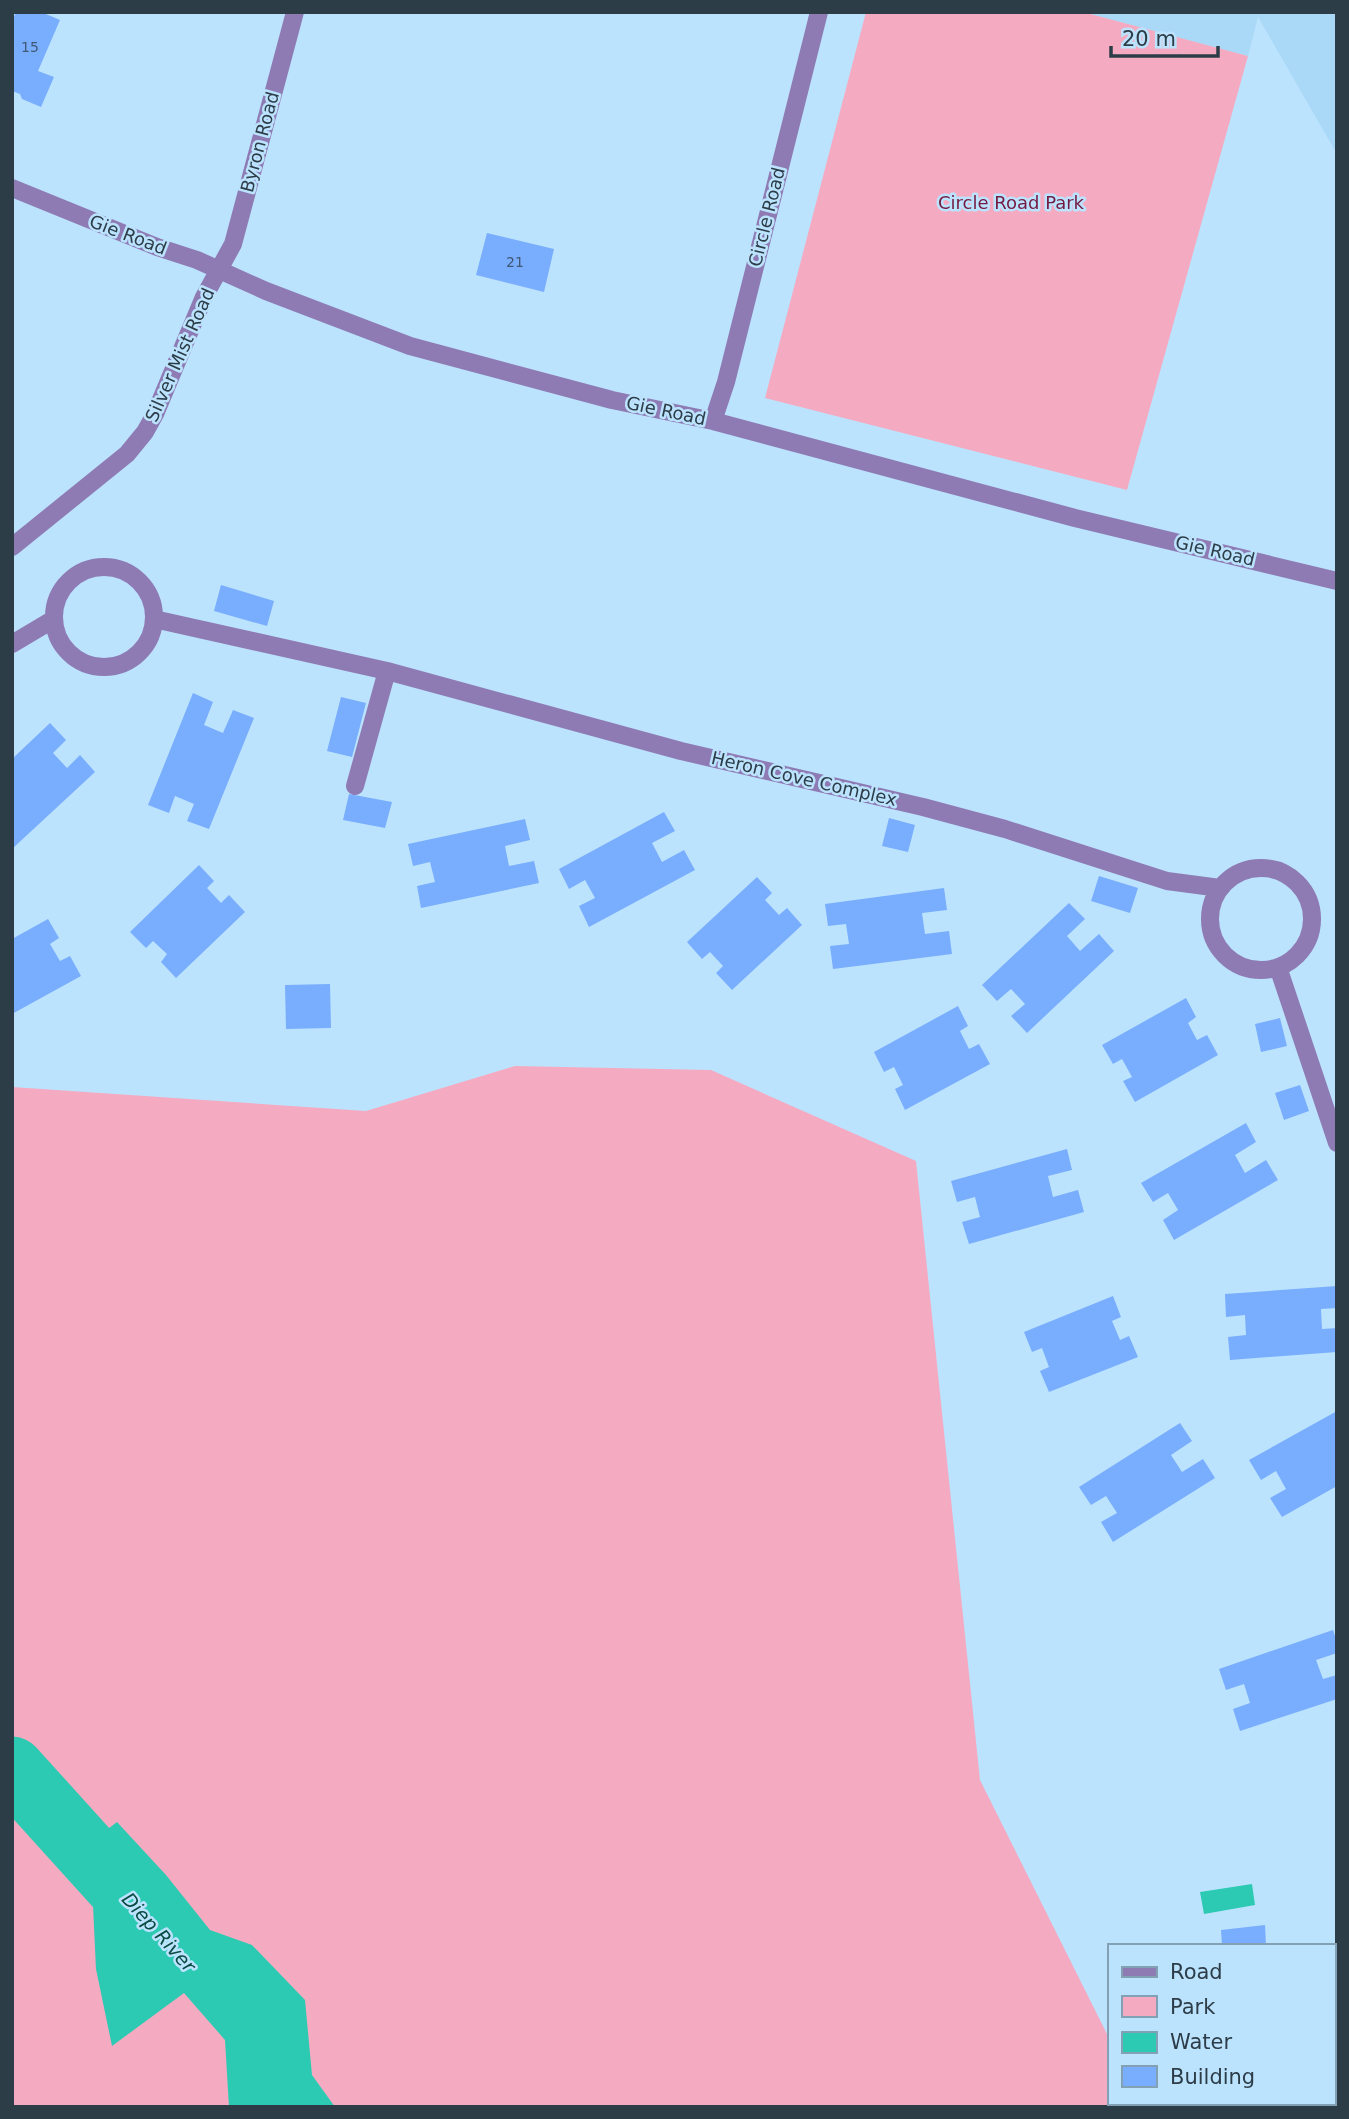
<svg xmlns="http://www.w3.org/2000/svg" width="1349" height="2119" font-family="'DejaVu Sans',sans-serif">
	<rect width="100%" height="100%" fill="#bce3fe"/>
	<path fill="#aad8f7" d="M 1083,12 L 1337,12 L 1337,154 L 1258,17 L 1248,56 Z"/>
	<path fill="#f4abc1" d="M 866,12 L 1083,12 L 1248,56 L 1127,490 L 765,398 Z
		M 515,1066 L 711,1070 L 916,1161 L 980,1780 L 1109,2038 L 1109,2103 L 1142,2103 L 1143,2107 L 12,2107 L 12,1087 L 366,1111 Z"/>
	<path fill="#2ccab2" d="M 117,1822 L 166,1875 L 210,1930 L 252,1945 L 305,2000 L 312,2075 L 335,2107 L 229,2107 L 225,2040 L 184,1993 L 112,2046 L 96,1969 L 93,1905 L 83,1848 Z
		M 1252,1884 L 1255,1905 L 1204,1914 L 1200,1892 Z"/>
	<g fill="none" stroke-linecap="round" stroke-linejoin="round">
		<path stroke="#2ccab2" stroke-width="65" d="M 12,1769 L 144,1915"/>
	</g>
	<path fill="#79adfd" d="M 16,12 L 41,12 L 60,20 L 38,71 L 54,77 L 41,107 L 22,99 L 20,94 L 12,91 L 12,22 Z
		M 487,233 L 554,249 L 544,292 L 476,275 Z
		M 221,585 L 274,601 L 267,626 L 214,611 Z
		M 193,693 L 213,702 L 204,725 L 223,733 L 233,710 L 254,718 L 209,829 L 187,821 L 194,804 L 175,796 L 169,813 L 148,805 Z
		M 341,697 L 366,703 L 352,757 L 327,751 Z
		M 50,723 L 66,740 L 53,753 L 67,768 L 80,755 L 95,772 L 12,849 L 12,759 Z
		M 349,794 L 392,802 L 385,828 L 343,820 Z
		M 664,812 L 675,831 L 652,843 L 662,862 L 684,850 L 695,870 L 589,927 L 579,906 L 595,898 L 585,880 L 569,889 L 559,869 Z
		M 889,818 L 915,825 L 908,852 L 882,846 Z
		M 525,819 L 530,840 L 505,846 L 509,866 L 534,861 L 539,883 L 421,908 L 417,886 L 435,882 L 430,862 L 413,866 L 408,844 Z
		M 199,865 L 214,881 L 207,888 L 221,903 L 229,895 L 245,912 L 176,978 L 161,962 L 167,954 L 153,941 L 146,948 L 130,932 Z
		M 1099,876 L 1138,888 L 1130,913 L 1091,901 Z
		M 757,877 L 772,893 L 765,900 L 779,915 L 787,908 L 802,925 L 732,990 L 716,973 L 723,966 L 710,952 L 702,959 L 687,942 Z
		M 944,888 L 947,910 L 922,913 L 925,934 L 949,931 L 952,954 L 833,969 L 830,946 L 849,944 L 846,924 L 828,926 L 825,904 Z
		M 1069,903 L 1085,919 L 1067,936 L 1080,951 L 1099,934 L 1114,951 L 1027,1033 L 1011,1016 L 1025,1004 L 1011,989 L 997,1001 L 982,985 Z
		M 48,919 L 59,938 L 50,944 L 60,961 L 70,956 L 81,976 L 12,1014 L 12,939 Z
		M 330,984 L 331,1028 L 286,1029 L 285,985 Z
		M 1186,998 L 1196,1017 L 1188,1023 L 1197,1040 L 1207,1035 L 1218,1055 L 1135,1102 L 1123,1081 L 1132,1077 L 1122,1059 L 1113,1064 L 1102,1045 Z
		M 958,1006 L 968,1026 L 960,1031 L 969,1049 L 979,1044 L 990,1064 L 905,1110 L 895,1089 L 903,1085 L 894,1067 L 884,1072 L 874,1052 Z
		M 1280,1018 L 1287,1046 L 1261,1052 L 1255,1024 Z
		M 1300,1085 L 1309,1111 L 1284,1120 L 1275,1093 Z
		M 1246,1123 L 1256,1142 L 1235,1155 L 1245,1173 L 1266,1160 L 1278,1180 L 1174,1240 L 1163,1220 L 1178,1210 L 1168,1193 L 1153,1202 L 1141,1183 Z
		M 1067,1149 L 1072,1170 L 1048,1176 L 1053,1197 L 1078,1190 L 1084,1212 L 969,1244 L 962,1222 L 980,1217 L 975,1197 L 957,1202 L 951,1181 Z
		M 1337,1286 L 1337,1308 L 1321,1309 L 1322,1329 L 1337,1328 L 1337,1352 L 1230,1360 L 1228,1337 L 1246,1335 L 1245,1315 L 1226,1317 L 1225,1294 Z
		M 1113,1296 L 1121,1317 L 1112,1321 L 1120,1340 L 1129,1336 L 1138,1357 L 1049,1392 L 1040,1371 L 1049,1367 L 1042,1348 L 1032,1352 L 1024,1332 Z
		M 1337,1411 L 1337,1486 L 1282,1517 L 1270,1498 L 1286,1489 L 1276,1471 L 1261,1480 L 1249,1460 Z
		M 1180,1423 L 1192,1441 L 1171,1455 L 1182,1472 L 1203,1459 L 1215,1478 L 1113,1542 L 1101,1522 L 1117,1513 L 1106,1496 L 1091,1505 L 1079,1487 Z
		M 1333,1630 L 1337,1642 L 1337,1653 L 1316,1660 L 1323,1679 L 1337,1675 L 1337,1699 L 1240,1731 L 1233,1709 L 1250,1703 L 1244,1684 L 1226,1690 L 1219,1669 Z
		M 1265,1925 L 1266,1946 L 1222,1946 L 1221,1930 Z"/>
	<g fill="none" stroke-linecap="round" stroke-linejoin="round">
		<path stroke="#8e7bb4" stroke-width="18" d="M 12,188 L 157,247 L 197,260 L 266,291 L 410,346 L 612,400 L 713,421 L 1075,518 L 1337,581
			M 713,421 L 726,382 L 819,12
			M 12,547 L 127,454 L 145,432 L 155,414 L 204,297 L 233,244 L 295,12
			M54 617a50 50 0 1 1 100 0a50 50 0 1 1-100 0Z
			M 154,619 L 387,671 L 681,751 L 923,807 L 1005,829 L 1167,881 L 1220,888
			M 12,644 L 54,619
			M 355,786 L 387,671
			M1210 919a51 51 0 1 1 102 0a51 51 0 1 1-102 0Z
			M 1278,967 L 1337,1143"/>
	</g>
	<g text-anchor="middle" stroke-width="5" stroke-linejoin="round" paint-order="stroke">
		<g font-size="14" fill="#405975">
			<text x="30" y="52">15</text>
			<text x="515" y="267">21</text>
		</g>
		<g font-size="18" fill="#2d3d48" stroke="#bce3fe">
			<text transform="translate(260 142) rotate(-75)" y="6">Byron Road</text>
			<text transform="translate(767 217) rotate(-76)" y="6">Circle Road</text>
			<text transform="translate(128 235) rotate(21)" y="6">Gie Road</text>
			<text transform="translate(180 355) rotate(-66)" y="6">Silver Mist Road</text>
			<text transform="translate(666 411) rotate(12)" y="6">Gie Road</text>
			<text transform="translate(1215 551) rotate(13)" y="6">Gie Road</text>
			<text transform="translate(804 779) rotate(13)" y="6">Heron Cove Complex</text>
		</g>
		<g font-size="18" fill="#741a41" stroke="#bce3fe">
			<text x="1011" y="209">Circle Road Park</text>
		</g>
		<g font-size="19" font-style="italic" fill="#0a4b41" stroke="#bce3fe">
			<text transform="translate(159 1932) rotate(48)" y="7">Diep River</text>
		</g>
	</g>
	<rect width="1349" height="2119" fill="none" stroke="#2d3d48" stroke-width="28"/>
	<rect x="1108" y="1944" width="228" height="161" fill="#bce3fe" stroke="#83a1b5" stroke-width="2"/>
	<rect x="1122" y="1967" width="35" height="10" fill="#8e7bb4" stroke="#83a1b5" stroke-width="2"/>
	<text x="1170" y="1979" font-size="21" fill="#2d3d48">Road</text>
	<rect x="1122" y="1996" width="35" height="21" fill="#f4abc1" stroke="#83a1b5" stroke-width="2"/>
	<text x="1170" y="2014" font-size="21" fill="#2d3d48">Park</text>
	<rect x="1122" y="2032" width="35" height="21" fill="#2ccab2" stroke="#83a1b5" stroke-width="2"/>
	<text x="1170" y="2049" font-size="21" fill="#2d3d48">Water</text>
	<rect x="1122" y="2066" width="35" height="21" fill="#79adfd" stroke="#83a1b5" stroke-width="2"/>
	<text x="1170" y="2084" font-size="21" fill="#2d3d48">Building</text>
	<path d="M1111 46v10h107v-10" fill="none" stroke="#2d3d48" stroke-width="3.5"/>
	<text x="1122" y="46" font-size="21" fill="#2d3d48" stroke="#bce3fe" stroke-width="5" paint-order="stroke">20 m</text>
</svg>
